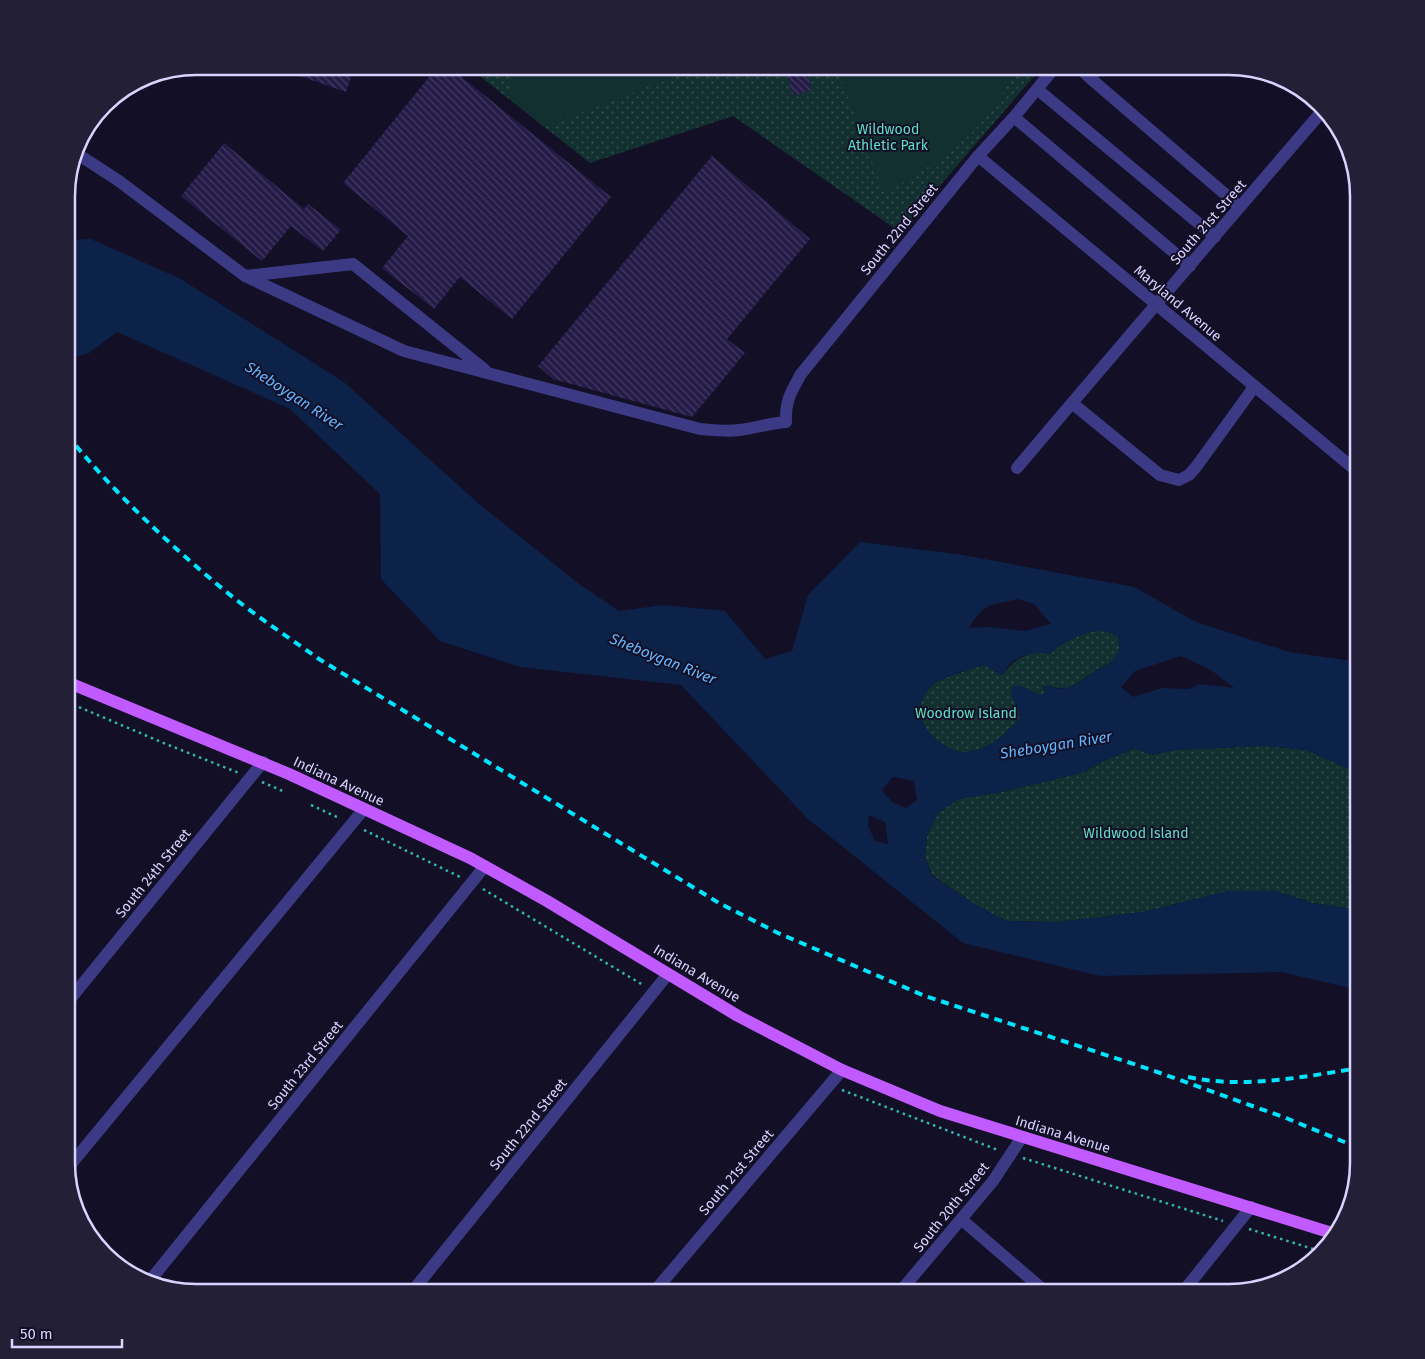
<svg xmlns="http://www.w3.org/2000/svg" width="1425" height="1359" font-family="'Fira Sans',sans-serif">
	<defs>
		<pattern id="grass-dots" width="8" height="8" patternUnits="userSpaceOnUse" patternTransform="scale(1.25)"><rect width="8" height="8" fill="#12302f"/><path d="M2 2h.1M6 6h.1" fill="none" stroke="#344d4e" stroke-width="1.8" stroke-linecap="round"/></pattern>
		<pattern id="building-back-hatch" width="6" height="6" patternUnits="userSpaceOnUse" patternTransform="scale(1.25)"><rect width="6" height="6" fill="#241b47"/><path d="M-1 5l2 2M0 0l6 6M5-1l2 2" fill="none" stroke="#433b63"/></pattern>
	</defs>
	<rect width="100%" height="100%" fill="#130f26"/>
	<path fill="url(#grass-dots)" d="M 467,66 L 1043,66 L 900,232 L 733,116 L 590,163 Z
		M 1097,631 C 1101,631 1105,631 1109,632 C 1122,635 1122,650 1114,659 C 1109,665 1102,667 1095,671 C 1087,675 1080,683 1072,686 C 1061,691 1053,685 1043,686 L 1045,692 L 1042,695 L 1037,694 L 1017,705 L 1020,710 L 1020,718 C 1007,734 984,753 962,752 C 954,751 948,748 941,743 C 919,728 911,702 935,683 C 940,679 978,666 985,665 L 1000,675 L 1003,675 C 1013,659 1030,649 1050,654 C 1063,641 1079,634 1097,631 Z
		M 1264,746 L 1306,750 L 1359,773 L 1359,910 L 1312,903 L 1275,891 L 1184,902 L 1144,912 L 1058,922 L 1006,921 L 977,906 L 932,875 L 925,857 L 927,836 L 938,813 L 958,799 L 1001,792 L 1084,772 L 1108,759 L 1135,748 L 1151,755 L 1175,750 Z"/>
	<path fill="#12302f" d="M 508,66 L 702,66 L 544,127 L 517,105 L 512,94 Z
		M 836,66 L 1015,66 C 996,127 937,164 884,193 Z"/>
	<path fill="#0c2248" fill-rule="evenodd" d="M 91,239 L 181,279 L 344,382 L 478,503 L 578,583 L 619,611 L 663,605 L 725,611 L 765,659 L 792,651 L 808,595 L 860,542 L 963,555 L 1134,587 L 1196,622 L 1289,652 L 1352,661 L 1359,665 L 1359,773 L 1306,750 L 1264,746 L 1175,750 L 1151,755 L 1135,748 L 1108,759 L 1084,772 L 1001,792 L 958,799 L 938,813 L 927,836 L 925,857 L 931,875 L 977,906 L 1006,921 L 1058,922 L 1144,912 L 1227,891 L 1275,891 L 1312,903 L 1359,910 L 1359,990 L 1281,972 L 1100,976 L 963,943 L 808,819 L 681,685 L 520,667 L 440,641 L 381,579 L 380,494 L 290,409 L 117,332 L 89,353 L 67,359 L 67,240 ZM 1017,599 L 1034,604 L 1051,624 L 1024,631 L 991,627 L 969,628 C 973,620 983,607 992,605 C 1000,602 1008,602 1017,599 ZM 1097,631 C 1101,631 1105,631 1109,632 C 1122,635 1122,650 1114,659 C 1108,666 1101,667 1095,671 C 1087,676 1080,683 1072,686 C 1060,692 1053,685 1042,686 L 1045,692 L 1042,695 C 1032,693 1022,681 1011,688 C 1009,701 1020,705 1020,718 C 1007,734 984,753 962,752 C 954,751 948,748 941,743 C 919,728 911,702 935,683 C 940,679 978,666 985,665 L 1000,675 L 1003,675 C 1005,672 1007,667 1010,664 C 1019,655 1037,651 1050,654 C 1063,641 1079,634 1097,631 ZM 1181,656 L 1211,670 L 1234,688 L 1200,684 L 1189,689 L 1162,688 L 1133,697 L 1121,687 L 1135,671 ZM 893,777 L 914,781 L 917,800 L 906,808 L 892,802 L 882,790 ZM 869,815 L 885,822 L 888,844 L 875,841 L 868,826 Z"/>
	<path fill="url(#building-back-hatch)" d="M 277,66 L 355,66 L 346,92 L 277,68 Z
		M 438,66 L 448,66 L 611,197 L 512,319 L 460,277 L 434,309 L 382,268 L 408,236 L 343,183 Z
		M 783,66 L 804,66 L 812,89 L 794,96 Z
		M 224,143 L 304,209 L 308,204 L 341,230 L 323,251 L 291,226 L 262,261 L 181,196 Z
		M 712,156 L 810,239 L 727,339 L 745,353 L 692,417 L 553,379 L 538,366 Z"/>
	<g fill="none" stroke-linecap="round" stroke-linejoin="round">
		<path stroke="#2fb8b0" stroke-width="2.5" stroke-dasharray="2.5 4" stroke-linecap="butt" d="M 67,702 L 166,744 L 239,773
			M 262,782 L 285,792
			M 311,805 L 339,818
			M 364,830 L 460,877
			M 483,889 L 643,985
			M 842,1090 L 998,1150
			M 1023,1158 L 1223,1221
			M 1249,1229 L 1323,1252"/>
		<path stroke="#3d3a85" stroke-width="12" d="M 1078,66 L 1090,78 L 1100,66
			M 1090,78 L 1240,207
			M 1037,89 L 1215,237
			M 1014,117 L 1190,266
			M 76,153 L 119,181 L 245,276 L 404,351 L 700,429 C 713,430 727,432 740,430 C 756,428 770,423 786,422 C 785,401 791,392 801,374 L 978,156 L 1014,117 L 1056,66
			M 978,156 L 1359,473
			M 246,276 L 353,264 L 485,370
			M 1072,403 L 1160,475 L 1179,480 L 1189,475 L 1196,467 L 1254,387
			M 1017,468 C 1118,348 1221,229 1324,109
			M 67,1003 L 263,762
			M 67,1169 L 364,809
			M 961,1219 L 1047,1293
			M 148,1283 L 485,866
			M 411,1293 L 668,974
			M 653,1293 L 842,1070
			M 899,1293 L 993,1181 L 1022,1137
			M 1182,1293 L 1251,1207"/>
		<path stroke="#c25bff" stroke-width="12" d="M 67,682 L 289,774 L 470,858 L 547,901 L 738,1016 L 842,1070 L 940,1111 L 1335,1234"/>
		<path stroke="#00e5ff" stroke-width="4" stroke-dasharray="8 6" stroke-linecap="butt" d="M 67,435 C 112,490 163,539 218,585 C 250,612 285,635 319,659 L 719,903 L 778,933 L 925,996 L 1149,1069 L 1286,1118 L 1359,1148
			M 1188,1077 C 1243,1089 1303,1077 1359,1068"/>
	</g>
	<g text-anchor="middle" stroke-width="4" stroke-linejoin="round" paint-order="stroke">
		<g font-size="14" fill="#5fe0c0" stroke="#130f26">
			<text x="888" y="134">Wildwood<tspan x="888" dy="16">Athletic Park</tspan></text>
			<text x="966" y="718">Woodrow Island</text>
			<text x="1136" y="838">Wildwood Island</text>
		</g>
		<g font-size="14" fill="#d9d4ff" stroke="#130f26">
			<text transform="translate(1208 222) rotate(-49)" y="5">South 21st Street</text>
			<text transform="translate(899 229) rotate(-51)" y="5">South 22nd Street</text>
			<text transform="translate(1178 303) rotate(40)" y="5">Maryland Avenue</text>
			<text transform="translate(339 781) rotate(25)" y="5">Indiana Avenue</text>
			<text transform="translate(153 873) rotate(-51)" y="5">South 24th Street</text>
			<text transform="translate(697 973) rotate(31)" y="5">Indiana Avenue</text>
			<text transform="translate(305 1065) rotate(-51)" y="5">South 23rd Street</text>
			<text transform="translate(528 1124) rotate(-51)" y="5">South 22nd Street</text>
			<text transform="translate(1063 1134) rotate(17)" y="5">Indiana Avenue</text>
			<text transform="translate(736 1172) rotate(-50)" y="5">South 21st Street</text>
			<text transform="translate(951 1207) rotate(-51)" y="5">South 20th Street</text>
		</g>
		<g font-size="15" font-style="italic" fill="#62b6ff" stroke="#130f26">
			<text transform="translate(294 396) rotate(33)" y="5">Sheboygan River</text>
			<text transform="translate(663 659) rotate(22)" y="5">Sheboygan River</text>
			<text transform="translate(1056 745) rotate(-9)" y="5">Sheboygan River</text>
		</g>
	</g>
	<path d="M0 0H1425V1359H0ZM196 75H1229A121 121 0 0 1 1350 196V1163A121 121 0 0 1 1229 1284H196A121 121 0 0 1 75 1163V196A121 121 0 0 1 196 75Z" fill="#231f37" fill-rule="evenodd"/>
	<path fill="none" stroke="#d9d4ff" stroke-width="2.5" d="M196 75H1229A121 121 0 0 1 1350 196V1163A121 121 0 0 1 1229 1284H196A121 121 0 0 1 75 1163V196A121 121 0 0 1 196 75Z"/>
	<path d="M12 1339v8h110v-8" fill="none" stroke="#d9d4ff" stroke-width="2.5"/>
	<text x="20" y="1339" font-size="15" fill="#d9d4ff" stroke="#130f26" stroke-width="4" paint-order="stroke">50 m</text>
</svg>
